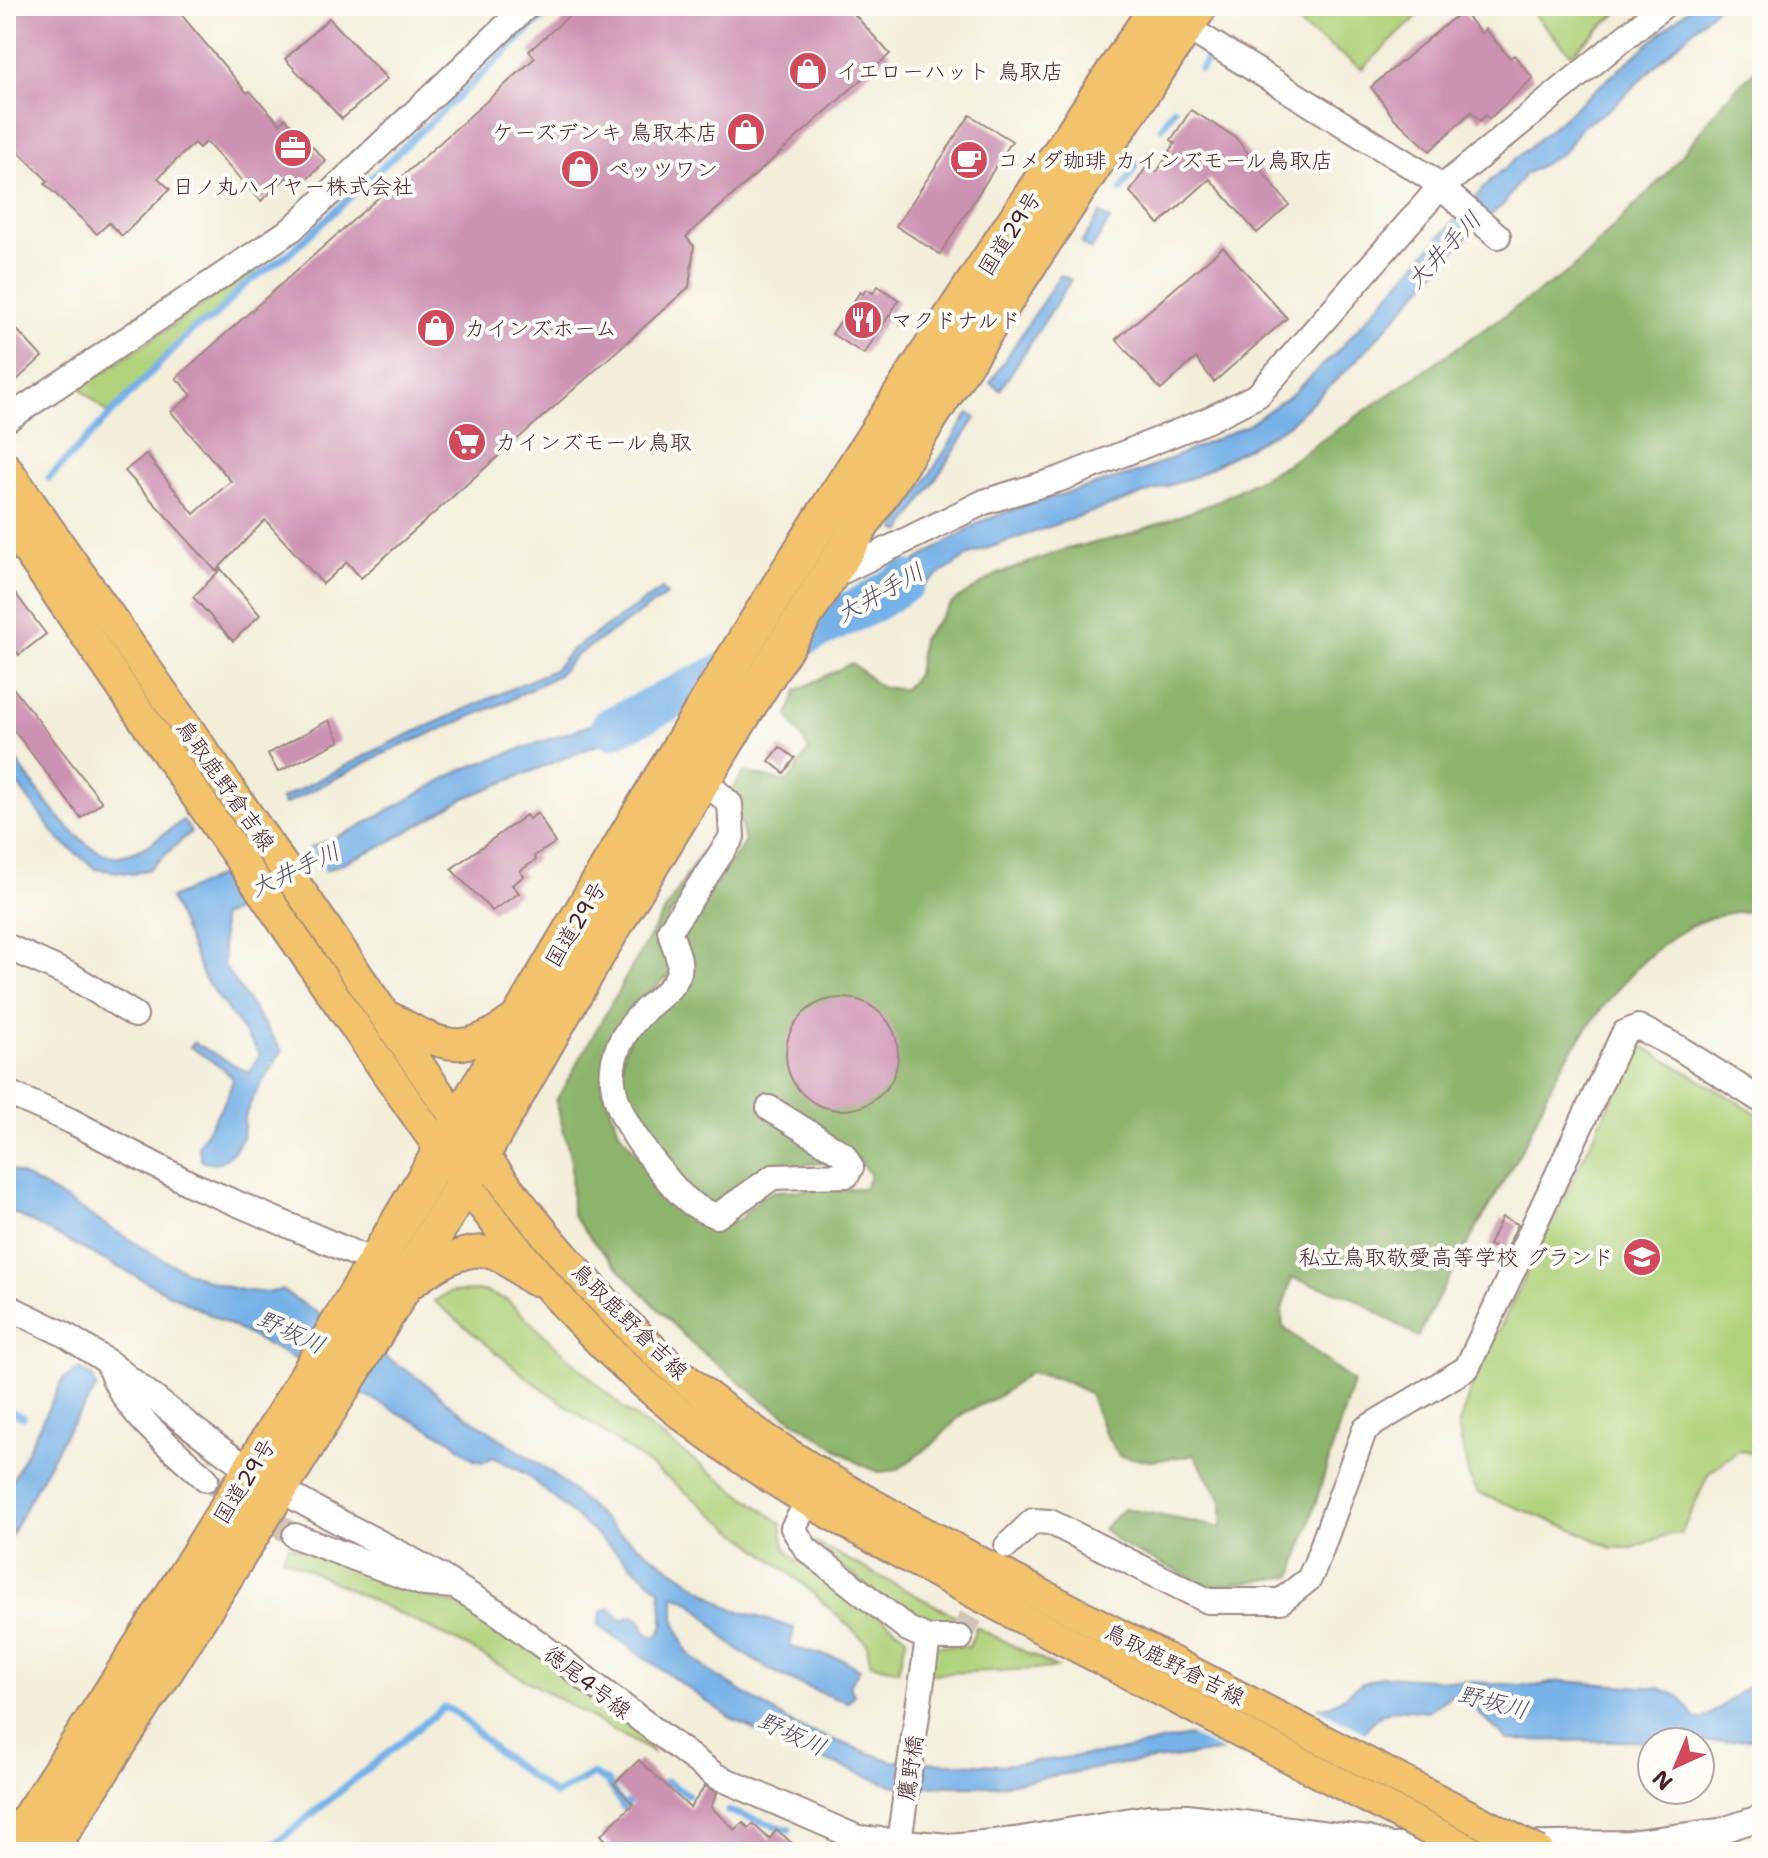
<svg xmlns="http://www.w3.org/2000/svg" width="1768" height="1858" font-family="'Shantell Sans','Klee One',sans-serif">
	<rect width="100%" height="100%" fill="#fdfcf7"/>
	<filter id="ink" filterUnits="userSpaceOnUse"><feTurbulence type="fractalNoise" baseFrequency=".0125" numOctaves="2"/><feDisplacementMap in="SourceGraphic" scale="16" xChannelSelector="R" yChannelSelector="G"/><feConvolveMatrix kernelMatrix="1 2 1 2 8 2 1 2 1" color-interpolation-filters="sRGB"/></filter>
	<filter id="wash" filterUnits="userSpaceOnUse"><feTurbulence type="fractalNoise" baseFrequency=".006" numOctaves="4" result="noise"/><feDisplacementMap in="SourceGraphic" scale="32" xChannelSelector="R" yChannelSelector="G"/><feGaussianBlur stdDeviation="1.8" result="paint"/><feColorMatrix in="noise" values="0 0 0 0 0 0 0 0 0 0 0 0 0 0 0 0 0 1.4 0 .05"/><feComposite in="paint" operator="in"/></filter>
	<g filter="url(#wash)">
		<rect width="100%" height="100%" fill="#f3eeda"/>
		<path fill="#b0d27a" stroke="#7d7852" stroke-width="2" d="M 1272,6 L 1428,6 L 1362,69 Z
			M 1526,6 L 1625,6 L 1571,54 Z
			M 254,270 L 256,274 L 212,318 L 193,327 L 111,416 L 80,388 Z
			M 1639,1044 L 1762,1116 L 1762,1454 L 1738,1451 L 1709,1473 L 1681,1534 L 1670,1534 L 1632,1548 L 1612,1548 L 1575,1530 L 1478,1493 L 1469,1477 L 1458,1427 L 1473,1383 Z
			M 483,1291 L 507,1300 L 625,1410 L 774,1518 L 781,1524 L 785,1548 L 797,1561 L 818,1570 L 907,1637 L 898,1670 L 870,1663 L 867,1643 L 803,1584 L 670,1480 L 525,1376 L 434,1301 L 450,1292 Z
			M 125,1382 L 222,1458 L 212,1472 Z
			M 809,1539 L 961,1619 L 958,1625 L 930,1629 L 912,1623 Z
			M 289,1545 L 445,1603 L 472,1605 L 642,1732 L 652,1752 L 462,1644 L 282,1557 Z
			M 976,1627 L 1057,1668 L 926,1674 L 931,1645 L 969,1647 Z"/>
		<path fill="#8cb46a" stroke="#6b6a4a" stroke-width="2" d="M 1762,63 L 1762,912 C 1675,902 1611,993 1567,1057 C 1549,1083 1539,1117 1524,1145 C 1488,1209 1450,1272 1418,1337 L 1350,1296 L 1292,1278 L 1282,1309 L 1283,1327 L 1353,1382 L 1293,1576 L 1210,1587 L 1125,1547 L 1103,1529 L 1124,1508 L 1222,1528 L 1222,1501 L 1194,1455 L 1151,1461 L 1119,1456 L 1104,1432 L 1089,1393 L 1060,1379 L 1029,1373 L 999,1396 L 962,1414 L 933,1444 L 897,1470 L 879,1472 L 860,1464 L 764,1401 L 693,1345 L 597,1246 L 572,1214 L 571,1160 L 556,1101 L 650,935 L 723,817 L 658,938 L 672,963 L 670,975 L 633,1006 L 615,1031 L 606,1054 L 602,1085 L 619,1131 L 681,1210 L 706,1225 L 727,1225 L 740,1219 L 761,1197 L 775,1191 L 865,1188 L 870,1174 L 842,1143 L 839,1146 L 768,1102 L 764,1109 L 839,1159 C 811,1168 779,1162 753,1175 C 734,1184 726,1210 701,1204 C 663,1165 592,1086 635,1030 C 649,1011 678,1001 686,978 C 692,959 679,941 686,923 L 745,842 L 732,789 L 744,772 L 788,782 L 809,750 L 788,716 L 797,690 L 852,663 L 880,687 L 904,689 L 917,675 L 922,639 L 954,601 L 996,575 L 1066,549 L 1125,536 L 1214,503 L 1287,464 L 1572,269 L 1668,172 L 1725,100 Z"/>
		<path fill="#76b1e7" stroke="#606889" stroke-width="2" d="M 1692,6 L 1718,6 L 1612,107 L 1580,128 L 1564,152 L 1524,175 L 1504,204 L 1476,227 L 1358,359 L 1287,426 L 1196,476 L 971,554 L 901,600 L 856,623 L 856,597 L 980,522 L 1025,505 L 1140,472 L 1248,425 L 1293,393 L 1334,355 L 1490,181 Z
			M 1100,213 L 1110,220 L 1091,250 L 1081,244 Z
			M 1060,275 L 1071,280 L 1000,390 L 990,383 Z
			M 969,413 L 976,418 L 901,532 L 895,529 Z
			M 662,589 L 667,595 L 574,657 L 558,675 L 508,701 L 387,752 L 284,805 L 281,799 L 388,744 L 555,669 L 570,651 Z
			M 663,691 L 662,719 L 465,798 L 386,844 L 221,917 L 224,966 L 282,1051 C 270,1071 252,1094 245,1117 C 243,1122 245,1123 244,1129 C 241,1149 221,1170 202,1161 L 198,1146 L 227,1097 L 233,1079 L 223,1068 L 190,1047 L 193,1042 L 249,1073 L 260,1054 L 204,978 L 170,898 L 221,875 L 309,848 L 353,830 L 461,770 L 598,722 Z
			M 6,746 C 29,777 78,858 118,856 C 142,854 165,833 183,820 L 191,832 L 149,869 L 133,874 L 96,869 L 59,840 L 6,769 Z
			M 6,1168 C 83,1199 200,1308 282,1290 L 424,1382 L 453,1407 L 551,1472 L 618,1532 L 730,1608 L 794,1628 L 790,1647 L 842,1659 L 860,1669 L 849,1685 L 854,1695 L 848,1702 C 812,1692 758,1667 730,1643 C 711,1626 700,1602 674,1595 L 674,1618 L 687,1652 L 709,1671 L 798,1727 L 892,1761 L 1002,1765 L 1115,1752 L 1331,1705 L 1361,1684 L 1383,1676 L 1536,1686 L 1561,1681 L 1659,1688 L 1679,1696 L 1696,1719 L 1704,1719 L 1762,1676 L 1762,1738 L 1710,1742 L 1508,1740 L 1479,1714 L 1473,1703 L 1450,1696 L 1427,1712 C 1395,1708 1383,1706 1362,1734 L 1123,1764 L 994,1786 L 893,1786 L 772,1740 L 729,1717 L 598,1625 L 602,1611 L 610,1608 L 622,1620 L 633,1616 L 642,1621 L 644,1630 L 652,1637 L 659,1635 L 663,1624 L 660,1590 L 526,1474 L 493,1457 L 484,1462 L 474,1460 L 451,1440 L 6,1209 Z
			M 80,1369 L 93,1378 L 97,1388 L 65,1434 L 6,1544 L 6,1493 L 63,1379 Z"/>
		<path fill="#f3eeda" d="M 307,845 L 327,874 L 246,910 L 221,871 Z
			M 1307,1703 L 1367,1734 L 1362,1738 L 1227,1754 L 1184,1732 Z"/>
		<g fill="none" stroke-linecap="round" stroke-linejoin="round">
			<path stroke="#76b1e7" stroke-width="7" d="M 1201,69 L 1209,56
				M 1162,127 L 1174,109
				M 1121,190 L 1138,163
				M 49,478 L 194,328 L 212,319 L 242,287 L 292,251 L 555,6
				M 6,1409 L 23,1417
				M 658,1786 L 667,1782 L 688,1795
				M 728,1811 L 789,1830
				M 265,1852 L 444,1707 L 458,1714 L 495,1750 L 555,1795 L 593,1774 L 608,1782 L 623,1807 L 636,1796"/>
			<path stroke="#76b1e7" stroke-width="42" d="M 611,728 L 872,602 L 905,581"/>
		</g>
		<g id="blocks">
			<path fill="#cc92b1" d="M 6,6 L 174,6 L 247,93 L 250,91 L 280,124 L 285,118 L 326,161 L 298,188 L 287,177 L 261,201 L 206,142 L 199,148 L 194,143 L 158,178 L 170,189 L 122,236 L 109,223 L 97,234 L 45,184 L 48,181 L 6,139 Z
				M 580,6 L 847,6 L 890,54 L 686,237 L 694,246 L 689,287 L 361,578 L 347,562 L 323,584 L 265,520 L 216,571 L 125,471 L 146,454 L 194,514 L 231,481 L 171,412 L 192,395 L 176,378 L 535,58 L 529,51 Z
				M 1462,11 L 1481,33 L 1485,29 L 1510,58 L 1514,55 L 1533,78 L 1489,119 L 1486,115 L 1480,121 L 1471,112 L 1430,151 L 1393,117 L 1371,87 Z
				M 329,18 L 387,79 L 342,119 L 285,59 Z
				M 1191,110 L 1235,137 L 1289,205 L 1257,233 L 1210,179 L 1159,224 L 1130,192 L 1147,166 L 1157,172 L 1175,143 L 1171,140 Z
				M 970,115 L 1012,141 L 940,254 L 896,226 Z
				M 1223,247 L 1287,318 L 1214,382 L 1196,358 L 1161,390 L 1116,339 Z
				M 878,286 L 899,300 L 864,354 L 832,334 L 860,292 L 863,294 L 866,289 L 873,293 Z
				M 6,318 L 42,357 L 17,380 L 6,367 Z
				M 221,569 L 260,615 L 233,641 L 193,597 Z
				M 6,581 L 46,634 L 19,655 L 6,637 Z
				M 6,679 L 102,802 L 81,818 L 6,720 Z
				M 329,720 L 340,741 L 278,772 L 268,754 Z
				M 780,747 L 795,758 L 784,773 L 769,761 Z
				M 538,813 L 555,843 L 534,856 L 536,860 L 520,871 L 524,876 L 512,885 L 519,893 L 492,911 L 451,869 L 526,815 L 529,819 Z
				M786 1054a56 56 0 1 1 112 0a56 56 0 1 1-112 0Z
				M 1502,1217 L 1518,1224 L 1505,1252 L 1489,1245 Z
				M 639,1760 L 690,1808 L 705,1786 L 717,1793 L 711,1807 L 735,1830 L 743,1823 L 749,1828 L 753,1824 L 769,1839 L 777,1830 L 802,1852 L 617,1852 L 601,1835 L 633,1804 L 614,1784 Z"/>
		</g>
	</g>
	<g filter="url(#ink)">
		<use href="#blocks" fill-opacity="0" stroke="#9e8682" stroke-width="2"/>
		<g fill="none" stroke-linecap="round" stroke-linejoin="round">
			<path stroke="#d1c5b7" stroke-width="24" stroke-dasharray="24 12" stroke-linecap="butt" d="M 206,1479 L 295,1536
				M 960,1638 L 990,1580"/>
			<defs>
				<path id="minor" d="M 1186,27 L 1427,176 L 1498,236
					M 6,420 L 292,229 L 527,6
					M 831,577 L 984,502 L 1060,479 L 1208,420 L 1258,395 L 1434,194 L 1663,6
					M 703,779 L 730,804 L 732,837 L 670,930 C 672,944 682,957 679,972 C 675,987 658,998 647,1008 C 593,1059 609,1104 650,1157 C 670,1183 685,1206 717,1216 L 773,1177 L 847,1175 L 851,1167 L 843,1154 L 769,1108
					M 6,946 L 72,976 L 135,1015
					M 6,1092 L 71,1121 L 191,1184 L 375,1262
					M 6,1306 L 64,1334 L 108,1362 C 121,1410 170,1446 206,1479
					M 108,1362 C 164,1405 219,1452 280,1489 C 336,1523 396,1548 451,1583
					M 808,1501 L 793,1528 L 806,1549 L 908,1629 L 928,1638 L 960,1638
					M 295,1536 L 424,1584 L 455,1586 L 497,1612 L 716,1776 L 858,1838 L 846,1852
					M 1007,1546 L 1033,1521 L 1050,1522 L 1208,1601 L 1281,1601 L 1309,1579 L 1315,1566 L 1365,1429 L 1467,1368 L 1624,1033 L 1638,1027 L 1679,1048 L 1762,1101
					M 858,1838 L 949,1846 L 1015,1840 L 1149,1817 L 1187,1816 L 1368,1839 L 1390,1846 L 1630,1843 L 1720,1831 L 1762,1817
					M 899,1842 L 928,1638
					M 1057,1852 L 1165,1835 L 1328,1850"/>
				<path id="major" d="M 6,468 C 105,611 205,752 303,895 C 419,1063 530,1246 687,1380 C 791,1467 912,1526 1031,1589
					M 6,519 C 114,676 222,833 330,990 C 428,1132 526,1284 660,1397 C 767,1487 894,1549 1016,1615
					M 391,1018 C 448,1050 465,1057 520,1015
					M 403,1289 C 425,1273 459,1246 490,1252 C 505,1256 520,1271 533,1280"/>
				<path id="highway" d="M 7,1852 C 229,1523 425,1176 628,835 C 795,553 976,278 1159,6
					M 48,1852 C 191,1632 331,1410 464,1184 C 520,1090 572,993 629,900 C 812,598 1002,299 1199,6"/>
			</defs>
			<use href="#minor" stroke="#9e8682" stroke-width="28"/>
			<use href="#major" stroke="#9e8682" stroke-width="34"/>
			<use href="#highway" stroke="#9e8682" stroke-width="40"/>
			<use href="#minor" stroke="#fff" stroke-width="24"/>
			<use href="#major" stroke="#f2c36a" stroke-width="30"/>
			<use href="#highway" stroke="#f2c36a" stroke-width="36"/>
			<defs>
				<path id="major-bridge" d="M 1031,1589 L 1539,1852
					M 1016,1615 L 1472,1852"/>
			</defs>
			<use href="#major-bridge" stroke="#9e8682" stroke-width="34" stroke-linecap="butt"/>
			<use href="#major-bridge" stroke="#f2c36a" stroke-width="30"/>
		</g>
	</g>
	<defs>
		<symbol id="shop-disc" viewBox="-11 -11 22 22"><circle r="9.5" fill="#d1495b" stroke="#fdfcf7"/><path d="M-5-2.5h2.3a2.7 3.5 0 0 1 5.4 0H5L5.5 6h-11ZM-1.5-2.5h3a1.5 2.3 0 0 0-3 0Z" fill="#fff"/></symbol>
		<symbol id="office-disc" viewBox="-11 -11 22 22"><circle r="9.5" fill="#d1495b" stroke="#fdfcf7"/><path d="M-6-3h4V-5.5h4V-3h4V5H-6ZM-1-4.5V-3h2v-1.5ZM-6 0V1H6V0Z" fill="#fff"/></symbol>
		<symbol id="cafe-disc" viewBox="-11 -11 22 22"><circle r="9.5" fill="#d1495b" stroke="#fdfcf7"/><path d="M-5.5-4.5H6V0H3Q3 3.5 0 3.5H-2.5Q-5.5 3.5-5.5 0ZM3-3.2v2h1.7v-2ZM-6 4.5H4V6H-6Z" fill="#fff"/></symbol>
		<symbol id="restaurant-disc" viewBox="-11 -11 22 22"><circle r="9.5" fill="#d1495b" stroke="#fdfcf7"/><path d="M-5-6h1v4h1v-4h1v4h1v-4h1v5L-1.5 .5V6h-2V.5L-5-1ZM5-6V6H3V1.5H1.5Q1.5-4 5-6Z" fill="#fff"/></symbol>
		<symbol id="supermarket-disc" viewBox="-11 -11 22 22"><circle r="9.5" fill="#d1495b" stroke="#fdfcf7"/><path d="M-6-5.5h2.5l.6 2H6L4.5 2H-2.5L-4.4-4H-6ZM-1.5 3.2a1.3 1.3 0 1 0 .1 0ZM3 3.2a1.3 1.3 0 1 0 .1 0Z" fill="#fff"/></symbol>
		<symbol id="school-disc" viewBox="-11 -11 22 22"><circle r="9.5" fill="#d1495b" stroke="#fdfcf7"/><path d="M0-5L7-2L0 1L-7-2ZM-4 1L0 2.5L4 1V4Q0 6-4 4Z" fill="#fff"/></symbol>
	</defs>
	<g fill-rule="evenodd">
		<use href="#shop-disc" x="786" y="49" width="44" height="44"/>
		<use href="#shop-disc" x="724" y="110" width="44" height="44"/>
		<use href="#office-disc" x="271" y="126" width="44" height="44"/>
		<use href="#cafe-disc" x="947" y="138" width="44" height="44"/>
		<use href="#shop-disc" x="558" y="147" width="44" height="44"/>
		<use href="#restaurant-disc" x="841" y="298" width="44" height="44"/>
		<use href="#shop-disc" x="414" y="306" width="44" height="44"/>
		<use href="#supermarket-disc" x="445" y="420" width="44" height="44"/>
		<use href="#school-disc" x="1620" y="1235" width="44" height="44"/>
	</g>
	<g text-anchor="middle" stroke-width="8" stroke-linejoin="round" paint-order="stroke">
		<g font-size="22" fill="#4a1f2b" stroke="#fdfcf7" text-anchor="start">
			<text x="836" y="79">イエローハット 鳥取店</text>
			<text x="718" y="140" text-anchor="end">ケーズデンキ 鳥取本店</text>
			<text x="997" y="168">コメダ珈琲 カインズモール鳥取店</text>
			<text x="608" y="177">ペッツワン</text>
			<text x="293" y="194" text-anchor="middle">日ノ丸ハイヤー株式会社</text>
			<text x="891" y="328">マクドナルド</text>
			<text x="464" y="336">カインズホーム</text>
			<text x="495" y="450">カインズモール鳥取</text>
			<text x="1614" y="1265" text-anchor="end">私立鳥取敬愛高等学校 グランド</text>
		</g>
		<g font-size="22" fill="#4a1f2b" stroke="#fdfcf7">
			<text transform="translate(1009 233) rotate(-57)" y="8">国道29号</text>
			<text transform="translate(226 785) rotate(55)" y="8">鳥取鹿野倉吉線</text>
			<text transform="translate(575 924) rotate(-59)" y="8">国道29号</text>
			<text transform="translate(630 1321) rotate(45)" y="8">鳥取鹿野倉吉線</text>
			<text transform="translate(244 1481) rotate(-58)" y="8">国道29号</text>
			<text transform="translate(1175 1664) rotate(27)" y="8">鳥取鹿野倉吉線</text>
			<text transform="translate(588 1682) rotate(38)" y="8">徳尾4号線</text>
			<text transform="translate(910 1768) rotate(-82)" y="8">鷹野橋</text>
		</g>
		<g font-size="24" font-style="italic" fill="#59526d" stroke="#fdfcf7">
			<text transform="translate(1444 250) rotate(-47)" y="8">大井手川</text>
			<text transform="translate(880 593) rotate(-29)" y="8">大井手川</text>
			<text transform="translate(295 870) rotate(-25)" y="8">大井手川</text>
			<text transform="translate(291 1332) rotate(25)" y="8">野坂川</text>
			<text transform="translate(1493 1702) rotate(14)" y="8">野坂川</text>
			<text transform="translate(792 1734) rotate(25)" y="8">野坂川</text>
		</g>
	</g>
	<rect width="1768" height="1858" fill="none" stroke="#fdfcf7" stroke-width="32"/>
	<g transform="translate(1676 1766) rotate(224)"><circle r="38" fill="#fdfcf7" stroke="#b5a4a5" stroke-width="2"/>
	<path d="M0-6L14 30L0 20L-14 30Z" fill="#d1495b"/>
	<text y="-12" font-size="22" font-weight="bold" text-anchor="middle" fill="#4a1f2b">N</text>
	</g>
</svg>
